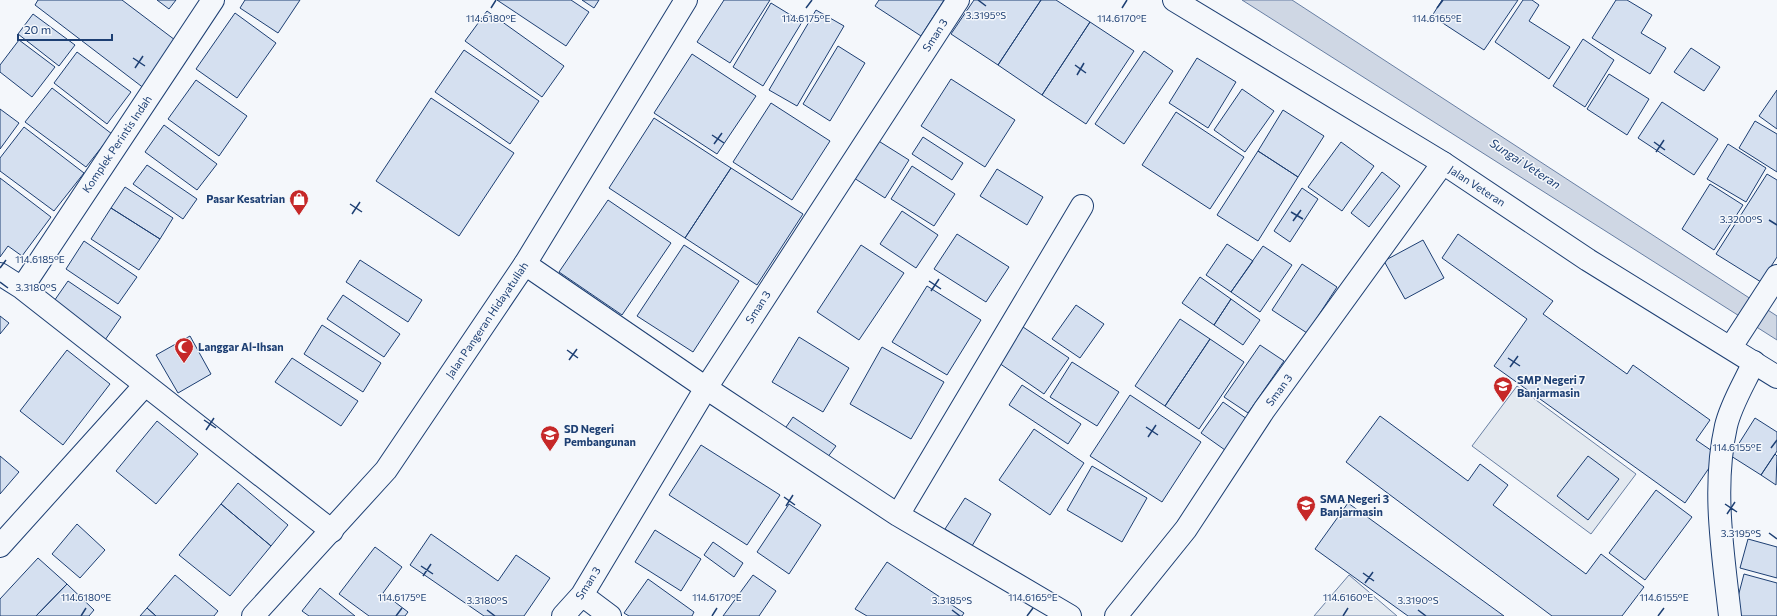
<svg xmlns="http://www.w3.org/2000/svg" width="1777" height="616" font-family="Commissioner,sans-serif">
	<rect width="100%" height="100%" fill="#f4f7fb"/>
	<path fill="#e3e9f0" stroke="#687fa3" d="M 1517,386 L 1636,474 L 1591,534 L 1472,446 Z
		M 1349,575 L 1397,616 L 1314,616 Z"/>
	<path fill="#cfd7e4" stroke="#687fa3" d="M 1242,0 L 1292,0 L 1777,316 L 1777,340 Z"/>
	<path fill="#d5e0f0" stroke="#1d3f73" d="M 38,0 L 122,0 L 179,43 L 145,89 L 35,5 Z
		M 157,0 L 176,0 L 169,9 Z
		M 245,0 L 300,0 L 278,33 L 240,8 Z
		M 497,0 L 571,0 L 589,12 L 566,46 Z
		M 582,0 L 599,0 L 594,8 Z
		M 724,0 L 770,0 L 730,63 L 697,42 Z
		M 879,0 L 944,0 L 921,36 L 875,6 Z
		M 974,0 L 1041,0 L 998,65 L 951,34 Z
		M 1041,0 L 1056,0 L 1090,22 L 1042,95 L 998,65 Z
		M 1442,0 L 1518,0 L 1484,50 L 1432,16 Z
		M 1523,0 L 1532,0 L 1539,5 L 1529,21 L 1570,47 L 1549,79 L 1495,42 Z
		M 1616,0 L 1627,0 L 1652,15 L 1641,33 L 1666,48 L 1650,74 L 1592,38 Z
		M 771,3 L 802,22 L 763,86 L 733,67 Z
		M 816,10 L 844,26 L 797,106 L 769,90 Z
		M 487,11 L 564,66 L 542,97 L 465,41 Z
		M 235,13 L 276,43 L 237,98 L 196,69 Z
		M 33,14 L 75,45 L 59,66 L 18,34 Z
		M 1090,22 L 1134,51 L 1086,124 L 1042,95 Z
		M 1583,39 L 1614,60 L 1585,107 L 1553,86 Z
		M 19,40 L 55,67 L 32,97 L 0,72 L 0,65 Z
		M 838,46 L 865,63 L 830,121 L 803,104 Z
		M 1691,48 L 1720,67 L 1704,91 L 1674,72 Z
		M 464,50 L 539,101 L 510,144 L 435,92 Z
		M 1144,51 L 1173,71 L 1124,144 L 1095,124 Z
		M 77,52 L 131,92 L 107,124 L 54,83 Z
		M 692,54 L 756,96 L 717,154 L 654,113 Z
		M 1197,58 L 1236,82 L 1208,128 L 1169,103 Z
		M 1609,74 L 1649,99 L 1627,135 L 1587,109 Z
		M 951,79 L 1015,120 L 985,167 L 921,126 Z
		M 196,80 L 247,116 L 219,156 L 168,119 Z
		M 52,88 L 112,134 L 86,167 L 25,122 Z
		M 1242,89 L 1274,111 L 1245,152 L 1214,130 Z
		M 1777,90 L 1777,129 L 1759,116 Z
		M 431,98 L 514,153 L 459,236 L 376,181 Z
		M 1662,102 L 1718,139 L 1694,175 L 1638,138 Z
		M 771,103 L 830,141 L 792,200 L 733,162 Z
		M 0,109 L 19,123 L 0,149 Z
		M 1283,110 L 1324,136 L 1298,177 L 1258,151 Z
		M 1176,112 L 1244,157 L 1210,209 L 1142,165 Z
		M 654,118 L 731,168 L 685,238 L 609,188 Z
		M 1755,121 L 1777,134 L 1777,172 L 1739,148 Z
		M 164,125 L 217,164 L 197,190 L 145,152 Z
		M 24,127 L 84,173 L 54,211 L 0,171 L 0,158 Z
		M 923,137 L 963,163 L 952,180 L 912,154 Z
		M 877,140 L 909,160 L 885,198 L 854,178 Z
		M 1341,142 L 1374,166 L 1342,211 L 1308,187 Z
		M 1728,144 L 1766,168 L 1746,202 L 1707,179 Z
		M 1258,151 L 1298,177 L 1258,241 L 1217,215 Z
		M 147,165 L 197,199 L 183,219 L 133,184 Z
		M 912,166 L 955,194 L 934,226 L 891,199 Z
		M 731,168 L 803,214 L 757,285 L 685,238 Z
		M 997,169 L 1043,197 L 1027,225 L 980,196 Z
		M 1382,172 L 1400,186 L 1369,227 L 1351,213 Z
		M 1767,174 L 1777,180 L 1777,257 L 1761,282 L 1716,254 Z
		M 0,178 L 51,217 L 22,256 L 8,246 L 0,257 Z
		M 1710,184 L 1743,205 L 1714,250 L 1682,229 Z
		M 125,187 L 173,218 L 160,239 L 111,208 Z
		M 1302,188 L 1318,199 L 1290,242 L 1274,231 Z
		M 608,200 L 671,243 L 622,315 L 559,272 Z
		M 111,208 L 160,239 L 139,270 L 91,239 Z
		M 902,211 L 938,235 L 916,268 L 880,244 Z
		M 957,234 L 1009,267 L 986,302 L 934,269 Z
		M 1458,234 L 1553,301 L 1543,314 L 1627,374 L 1633,365 L 1710,420 L 1696,440 L 1718,455 L 1685,503 L 1494,366 L 1527,319 L 1442,258 Z
		M 1423,240 L 1444,278 L 1405,299 L 1384,261 Z
		M 84,241 L 137,277 L 118,304 L 66,269 Z
		M 1227,244 L 1253,261 L 1231,292 L 1206,275 Z
		M 684,245 L 739,281 L 693,352 L 637,316 Z
		M 861,245 L 904,273 L 859,340 L 817,312 Z
		M 1263,246 L 1292,265 L 1260,312 L 1231,292 Z
		M 360,260 L 422,300 L 408,322 L 346,282 Z
		M 1302,264 L 1337,287 L 1307,333 L 1272,310 Z
		M 1200,277 L 1231,299 L 1214,325 L 1182,303 Z
		M 68,281 L 121,317 L 105,340 L 52,304 Z
		M 927,286 L 981,320 L 947,375 L 892,342 Z
		M 343,295 L 400,334 L 384,357 L 327,319 Z
		M 1231,299 L 1260,320 L 1243,345 L 1214,325 Z
		M 1076,305 L 1104,324 L 1080,358 L 1052,339 Z
		M 0,316 L 9,323 L 0,334 Z
		M 1180,319 L 1210,339 L 1165,406 L 1135,386 Z
		M 322,325 L 381,363 L 363,392 L 304,354 Z
		M 1023,327 L 1069,358 L 1044,394 L 999,363 Z
		M 190,336 L 211,374 L 178,393 L 156,355 Z
		M 799,337 L 849,368 L 823,412 L 772,382 Z
		M 1210,339 L 1244,362 L 1199,429 L 1165,406 Z
		M 1260,345 L 1284,361 L 1248,413 L 1224,397 Z
		M 882,347 L 944,382 L 911,439 L 850,404 Z
		M 67,350 L 110,384 L 63,445 L 20,411 Z
		M 292,358 L 358,401 L 341,426 L 275,382 Z
		M 1072,362 L 1119,392 L 1097,426 L 1050,397 Z
		M 1022,385 L 1081,424 L 1068,444 L 1009,405 Z
		M 1130,395 L 1201,442 L 1162,502 L 1090,456 Z
		M 1223,402 L 1247,419 L 1225,450 L 1201,433 Z
		M 1380,416 L 1468,481 L 1480,464 L 1508,485 L 1493,505 L 1586,574 L 1601,554 L 1644,587 L 1622,616 L 1552,616 L 1346,462 Z
		M 793,417 L 836,446 L 827,458 L 784,430 Z
		M 1755,418 L 1777,432 L 1777,451 L 1761,475 L 1731,456 Z
		M 157,421 L 198,454 L 156,504 L 116,471 Z
		M 1034,429 L 1084,463 L 1050,515 L 999,480 Z
		M 701,445 L 780,495 L 747,545 L 669,495 Z
		M 1775,454 L 1777,456 L 1776,485 L 1761,475 Z
		M 0,456 L 19,472 L 0,494 Z
		M 1588,456 L 1619,479 L 1588,520 L 1557,496 Z
		M 1092,466 L 1147,498 L 1122,542 L 1067,510 Z
		M 238,483 L 288,525 L 271,546 L 221,504 Z
		M 1656,490 L 1692,517 L 1645,580 L 1609,553 Z
		M 965,498 L 991,514 L 972,546 L 945,529 Z
		M 1348,503 L 1504,616 L 1408,616 L 1315,549 Z
		M 221,504 L 271,546 L 230,596 L 179,555 Z
		M 789,504 L 821,525 L 789,574 L 757,552 Z
		M 77,524 L 105,550 L 80,578 L 52,554 Z
		M 655,530 L 701,559 L 681,591 L 635,562 Z
		M 431,534 L 498,581 L 516,555 L 550,578 L 524,616 L 484,616 L 410,565 Z
		M 1748,539 L 1777,547 L 1777,578 L 1740,568 Z
		M 713,542 L 743,563 L 734,577 L 704,555 Z
		M 375,547 L 402,567 L 383,593 L 408,612 L 405,616 L 369,616 L 339,594 Z
		M 38,558 L 67,584 L 36,616 L 0,616 L 0,599 Z
		M 887,562 L 964,613 L 962,616 L 867,616 L 855,609 Z
		M 1744,574 L 1777,583 L 1777,616 L 1733,616 Z
		M 175,575 L 218,611 L 214,616 L 156,616 L 147,608 Z
		M 753,575 L 776,591 L 759,616 L 723,616 Z
		M 648,579 L 694,612 L 692,616 L 629,616 L 624,613 Z
		M 67,584 L 94,610 L 89,616 L 36,616 Z
		M 320,588 L 355,616 L 309,616 L 302,611 Z
		M 147,608 L 156,616 L 140,616 Z"/>
	<g fill="none" stroke-linecap="round" stroke-linejoin="round">
		<defs>
			<path id="minor" d="M 525,264 L 706,388 L 898,515 L 1070,616
				M 0,274 L 22,288 L 332,531
				M 22,288 L 213,0
				M 1731,347 L 1777,276
				M 898,515 L 1082,206
				M 0,546 L 145,385
				M 582,595 L 610,616
				M 563,616 L 582,595 L 706,388 L 958,0
				M 1116,616 L 1186,529 L 1264,410 L 1443,163
				M 1730,616 C 1723,553 1712,488 1726,426 C 1731,404 1745,382 1754,362"/>
			<path id="primary" d="M 1174,0 L 1443,163 L 1588,260 L 1777,377
				M 253,616 L 386,470 L 525,264 L 686,0"/>
		</defs>
		<use href="#minor" stroke="#1d3f73" stroke-width="24"/>
		<use href="#primary" stroke="#1d3f73" stroke-width="24"/>
		<use href="#minor" stroke="#f4f7fb" stroke-width="22"/>
		<use href="#primary" stroke="#f4f7fb" stroke-width="22"/>
	</g>
	<path fill="none" stroke="#1d3f73" stroke-width="1.5" d="M 978,0 L 986,6M 491,8 L 496,0M 806,8 L 812,0M 1122,8 L 1127,0M 1437,8 L 1443,0M 133,58 L 145,66M 1075,65 L 1086,73M 135,68 L 143,56M 1077,75 L 1084,63M 712,135 L 724,143M 1654,142 L 1665,150M 714,144 L 722,133M 1656,152 L 1664,140M 350,204 L 362,212M 1291,212 L 1303,219M 352,214 L 360,202M 1769,220 L 1777,225M 1293,221 L 1301,210M 0,268 L 6,260M 929,281 L 941,289M 0,282 L 8,288M 931,291 L 939,279M 567,350 L 578,358M 1508,358 L 1520,366M 569,360 L 577,349M 1510,367 L 1518,356M 204,420 L 216,428M 1146,427 L 1158,435M 206,430 L 214,418M 1148,437 L 1156,425M 1771,448 L 1777,440M 784,497 L 795,505M 1725,504 L 1737,512M 786,506 L 793,495M 1727,514 L 1735,502M 1769,533 L 1777,539M 421,566 L 433,574M 1363,573 L 1374,581M 423,576 L 431,564M 1365,583 L 1373,572M 487,610 L 495,616M 952,610 L 960,616M 1418,610 L 1426,616M 81,616 L 86,608M 396,616 L 402,608M 712,616 L 717,608M 1027,616 L 1033,608M 1343,616 L 1348,608M 1658,616 L 1664,608"/>
	<defs>
		<symbol id="shop-pin" viewBox="-11 -11 22 30"><path d="M0 17L-7.5 6A9.5 9.5 0 1 1 7.5 6Z" fill="#c62828" stroke="#f4f7fb"/><path d="M-5-2.5h2.3a2.7 3.5 0 0 1 5.4 0H5L5.5 6h-11ZM-1.5-2.5h3a1.5 2.3 0 0 0-3 0Z" fill="#fff"/></symbol>
		<symbol id="mosque-pin" viewBox="-11 -11 22 30"><path d="M0 17L-7.5 6A9.5 9.5 0 1 1 7.5 6Z" fill="#c62828" stroke="#f4f7fb"/><path d="M3.5-4.9A6 6 0 1 0 3.5 4.9A5 5 0 1 1 3.5-4.9Z" fill="#fff"/></symbol>
		<symbol id="school-pin" viewBox="-11 -11 22 30"><path d="M0 17L-7.5 6A9.5 9.5 0 1 1 7.5 6Z" fill="#c62828" stroke="#f4f7fb"/><path d="M0-5L7-2L0 1L-7-2ZM-4 1L0 2.5L4 1V4Q0 6-4 4Z" fill="#fff"/></symbol>
	</defs>
	<g fill-rule="evenodd">
		<use href="#shop-pin" x="288" y="188" width="22" height="30"/>
		<use href="#mosque-pin" x="173" y="336" width="22" height="30"/>
		<use href="#school-pin" x="1492" y="375" width="22" height="30"/>
		<use href="#school-pin" x="539" y="424" width="22" height="30"/>
		<use href="#school-pin" x="1295" y="494" width="22" height="30"/>
	</g>
	<g text-anchor="middle" stroke-width="3" stroke-linejoin="round" paint-order="stroke">
		<g font-size="11" fill="#1d3f73" stroke="#f4f7fb">
			<text transform="translate(935 35) rotate(-57)" y="4">Sman 3</text>
			<text transform="translate(117 144) rotate(-56)" y="4">Komplek Perintis Indah</text>
			<text transform="translate(1477 186) rotate(33)" y="4">Jalan Veteran</text>
			<text transform="translate(758 307) rotate(-57)" y="4">Sman 3</text>
			<text transform="translate(487 320) rotate(-56)" y="4">Jalan Pangeran Hidayatullah</text>
			<text transform="translate(1279 390) rotate(-54)" y="4">Sman 3</text>
			<text transform="translate(588 583) rotate(-57)" y="4">Sman 3</text>
		</g>
		<g font-size="11" font-weight="bold" fill="#1d3f73" stroke="#f4f7fb" text-anchor="start">
			<text x="285" y="203" text-anchor="end">Pasar Kesatrian</text>
			<text x="198" y="351">Langgar Al-Ihsan</text>
			<text x="1517" y="384">SMP Negeri 7<tspan x="1517" dy="13">Banjarmasin</tspan></text>
			<text x="564" y="433">SD Negeri<tspan x="564" dy="13">Pembangunan</tspan></text>
			<text x="1320" y="503">SMA Negeri 3<tspan x="1320" dy="13">Banjarmasin</tspan></text>
		</g>
		<g font-size="12" font-style="italic" fill="#1d3f73" stroke="#f4f7fb">
			<text transform="translate(1525 164) rotate(33)" y="4">Sungai Veteran</text>
		</g>
	</g>
	<g font-size="10" text-anchor="middle" fill="#1d3f73" stroke="#f4f7fb" stroke-width="3" stroke-linejoin="round" paint-order="stroke">
		<text x="986" y="19">3.3195°S</text>
		<text x="491" y="22">114.6180°E</text>
		<text x="806" y="22">114.6175°E</text>
		<text x="1122" y="22">114.6170°E</text>
		<text x="1437" y="22">114.6165°E</text>
		<text x="1741" y="223">3.3200°S</text>
		<text x="40" y="263">114.6185°E</text>
		<text x="36" y="291">3.3180°S</text>
		<text x="1737" y="451">114.6155°E</text>
		<text x="1741" y="537">3.3195°S</text>
		<text x="86" y="601">114.6180°E</text>
		<text x="402" y="601">114.6175°E</text>
		<text x="717" y="601">114.6170°E</text>
		<text x="1033" y="601">114.6165°E</text>
		<text x="1348" y="601">114.6160°E</text>
		<text x="1664" y="601">114.6155°E</text>
		<text x="487" y="604">3.3180°S</text>
		<text x="952" y="604">3.3185°S</text>
		<text x="1418" y="604">3.3190°S</text>
	</g>
	<path d="M18 34v6h94v-6" fill="none" stroke="#1d3f73" stroke-width="2"/>
	<text x="24" y="34" font-size="12" fill="#1d3f73" stroke="#f4f7fb" stroke-width="3" paint-order="stroke">20 m</text>
</svg>
